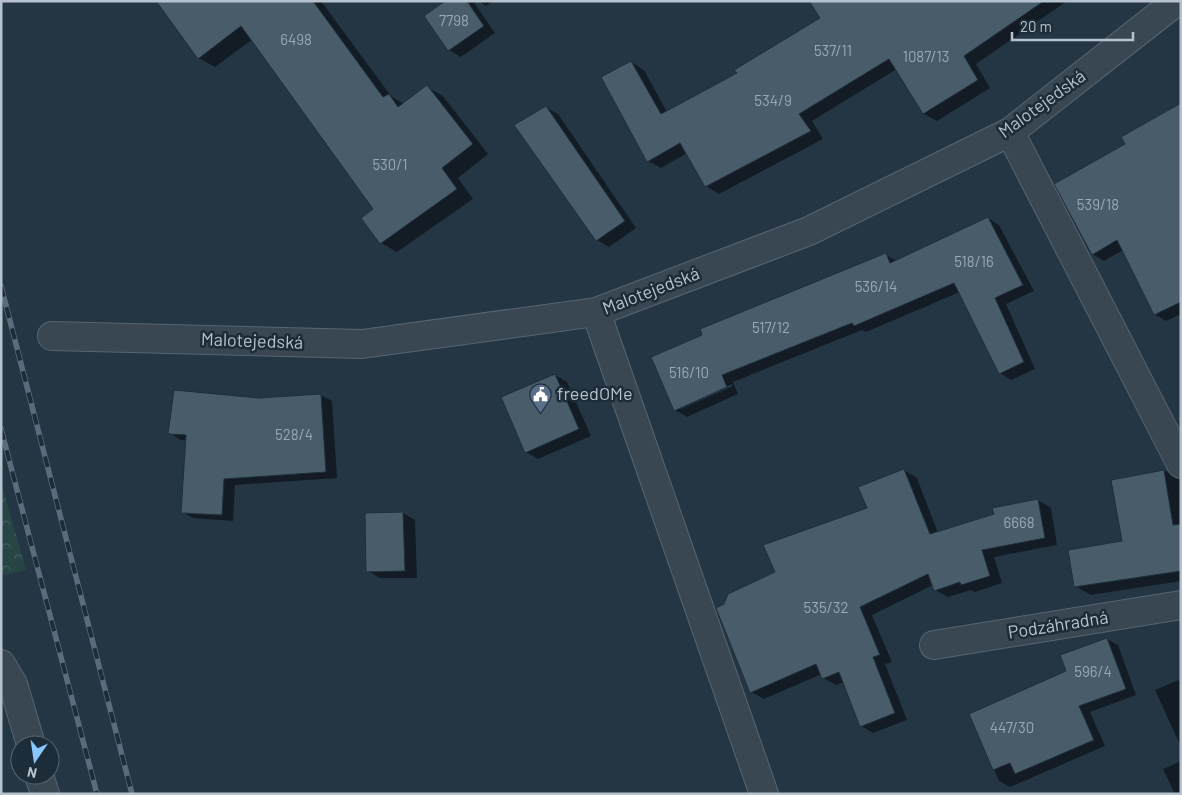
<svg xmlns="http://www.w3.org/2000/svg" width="1182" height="795" font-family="Barlow,sans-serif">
	<defs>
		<pattern id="park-crowns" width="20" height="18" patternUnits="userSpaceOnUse" patternTransform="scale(1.25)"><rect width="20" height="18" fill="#264544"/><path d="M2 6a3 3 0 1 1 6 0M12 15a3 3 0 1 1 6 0" fill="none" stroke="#435e5e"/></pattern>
	</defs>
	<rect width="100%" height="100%" fill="#243644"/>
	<path fill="url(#park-crowns)" d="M 1,482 L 26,570 L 1,576 Z"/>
	<path fill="#0007" fill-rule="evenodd" d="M 157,1 L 321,1 L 391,96 L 404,104 L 427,87 L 443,96 L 488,154 L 458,178 L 473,199 L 397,252 L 381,243 L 375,210 L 253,39 L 215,67 L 199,58 Z
		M 447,1 L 473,1 L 495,33 L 461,57 L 449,50 Z
		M 479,1 L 493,1 L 486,6 Z
		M 826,1 L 1067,1 L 976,64 L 990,88 L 937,121 L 924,114 L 897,69 L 812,121 L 823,139 L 719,194 L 706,186 L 687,153 L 661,168 L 648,161 L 631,62 L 644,70 L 667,112 L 738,74 L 822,19 Z
		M 1181,104 L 1181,314 L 1166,321 L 1154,314 L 1123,250 L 1104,261 L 1092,254 L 1127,145 Z
		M 546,107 L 558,114 L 636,228 L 609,247 L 597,240 Z
		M 988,218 L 999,225 L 1034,291 L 1006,304 L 1035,369 L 1011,380 L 1000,373 L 960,292 L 866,332 L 862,330 L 733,382 L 738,394 L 687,417 L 675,410 L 653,357 L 886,255 L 897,261 ZM 732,384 L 733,386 L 681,409 L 681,407 Z
		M 555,375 L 567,382 L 591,436 L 538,459 L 526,452 Z
		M 321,395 L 332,401 L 337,478 L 235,485 L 233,521 L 193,518 L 182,512 L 187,440 L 181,440 L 170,433 L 259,400 Z
		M 904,470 L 917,478 L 938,533 L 1038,500 L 1051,508 L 1057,545 L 994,557 L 1002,583 L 975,592 L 971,590 L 948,597 L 935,590 L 933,585 L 872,615 L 892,662 L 885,664 L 907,720 L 873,733 L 861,726 L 844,682 L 836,685 L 823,678 L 822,674 L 764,699 L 751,692 L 777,572 L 868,509 Z
		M 1166,471 L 1181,480 L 1181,581 L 1091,595 L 1075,586 L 1123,542 L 1113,481 Z
		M 403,513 L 415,520 L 417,578 L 380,578 L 368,571 L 366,514 Z
		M 1107,639 L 1118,645 L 1136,695 L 1090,712 L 1105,746 L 1010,787 L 999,781 L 970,714 L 1068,672 Z
		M 1181,679 L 1181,747 L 1155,690 Z
		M 1181,761 L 1181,794 L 1175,794 L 1163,769 Z"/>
	<path fill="#485c6a" stroke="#1f2e3b" d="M 156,1 L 313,1 L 383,97 L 389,94 L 398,107 L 427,85 L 473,144 L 442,168 L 457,189 L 380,244 L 361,218 L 373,209 L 241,26 L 198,59 Z
		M 445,1 L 467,1 L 484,26 L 448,51 L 424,16 Z
		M 809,1 L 1044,1 L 964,56 L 978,80 L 923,114 L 889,59 L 799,114 L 811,131 L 705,187 L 680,143 L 647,162 L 601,77 L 631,61 L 661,114 L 737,73 L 734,70 L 820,18 Z
		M 1181,103 L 1181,302 L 1154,315 L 1117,240 L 1092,255 L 1054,184 L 1125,144 L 1121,137 Z
		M 546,106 L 625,221 L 596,241 L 514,125 Z
		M 988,217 L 1023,285 L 995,298 L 1024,362 L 999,374 L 954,283 L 854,326 L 852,323 L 722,375 L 727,387 L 674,411 L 651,357 L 702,335 L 700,329 L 886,253 L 890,263 Z
		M 555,374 L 579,429 L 525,453 L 501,397 Z
		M 174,390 L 259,398 L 321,394 L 326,472 L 224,479 L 222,515 L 181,513 L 186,435 L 168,434 Z
		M 904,469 L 930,534 L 994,514 L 992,508 L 1038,499 L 1045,538 L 982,550 L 990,576 L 961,585 L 960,582 L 934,591 L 928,574 L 860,607 L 880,655 L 873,657 L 895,713 L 860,727 L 839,672 L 822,679 L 816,664 L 750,693 L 716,608 L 724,604 L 728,594 L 775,572 L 763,545 L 867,508 L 858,487 Z
		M 1164,470 L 1173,525 L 1181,524 L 1181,571 L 1074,587 L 1068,550 L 1122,541 L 1111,480 Z
		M 403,512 L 405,571 L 366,572 L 365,513 Z
		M 1107,638 L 1126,689 L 1079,706 L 1094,740 L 1015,774 L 1010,763 L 993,770 L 969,714 L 1066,671 L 1060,655 Z"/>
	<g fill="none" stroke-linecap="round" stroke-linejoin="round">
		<defs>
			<path id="minor" d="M 1010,132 L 1181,464
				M 596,312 L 764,794
				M 52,336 L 362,344 L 596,312 L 809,231 L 1010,132 L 1177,1
				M 934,645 L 1181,605
				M 1,664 L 13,684 L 31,745
				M 39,775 L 45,794"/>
		</defs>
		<use href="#minor" stroke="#576571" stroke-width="30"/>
		<use href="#minor" stroke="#394753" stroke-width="28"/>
		<defs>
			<path id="rail" d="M 1,286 L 132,794
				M 1,429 L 97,794"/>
		</defs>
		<use href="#rail" stroke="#5a6c7b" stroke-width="5.5"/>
		<use href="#rail" stroke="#1d2c39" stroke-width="4" stroke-dasharray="11" stroke-linecap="butt"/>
	</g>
	<defs>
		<symbol id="civic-pin" viewBox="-11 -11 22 30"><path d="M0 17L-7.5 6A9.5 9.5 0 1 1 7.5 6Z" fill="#5c6f8a" stroke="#1d2c39"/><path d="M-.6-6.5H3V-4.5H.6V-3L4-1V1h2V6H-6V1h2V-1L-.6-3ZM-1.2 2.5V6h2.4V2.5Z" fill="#fff"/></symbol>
	</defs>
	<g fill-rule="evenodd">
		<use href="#civic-pin" x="528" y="382" width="25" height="34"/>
	</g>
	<g text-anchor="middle" stroke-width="5" stroke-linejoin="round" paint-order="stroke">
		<g font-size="15" fill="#9aa8b4">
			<text x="454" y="26">7798</text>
			<text x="296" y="45">6498</text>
			<text x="833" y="56">537/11</text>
			<text x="926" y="62">1087/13</text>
			<text x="773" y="106">534/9</text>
			<text x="390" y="170">530/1</text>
			<text x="1098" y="210">539/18</text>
			<text x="974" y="267">518/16</text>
			<text x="876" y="292">536/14</text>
			<text x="771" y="333">517/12</text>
			<text x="689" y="378">516/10</text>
			<text x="294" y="440">528/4</text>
			<text x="1019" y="528">6668</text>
			<text x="826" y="613">535/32</text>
			<text x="1093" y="677">596/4</text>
			<text x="1012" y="733">447/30</text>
		</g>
		<g font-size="18" fill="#b6c2cd" stroke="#1d2c39">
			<text transform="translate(1042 104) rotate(-36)" y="6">Malotejedská</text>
			<text transform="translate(651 291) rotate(-21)" y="6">Malotejedská</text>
			<text transform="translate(252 341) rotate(2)" y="6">Malotejedská</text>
			<text transform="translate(1058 625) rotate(-9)" y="6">Podzáhradná</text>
		</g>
		<g font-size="18" fill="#b6c2cd" stroke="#1d2c39" text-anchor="start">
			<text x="557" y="400">freedOMe</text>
		</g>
	</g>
	<rect width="1182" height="795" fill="none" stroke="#b6c2cd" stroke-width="5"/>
	<g transform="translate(35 760) rotate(193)"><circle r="24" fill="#1d2c39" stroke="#5a6874"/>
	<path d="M0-4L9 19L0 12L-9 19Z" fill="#89c7ff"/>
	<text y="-8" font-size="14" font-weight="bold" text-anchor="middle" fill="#b6c2cd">N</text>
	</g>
	<path d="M1012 32v8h121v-8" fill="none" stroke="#b6c2cd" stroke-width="2.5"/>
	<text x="1020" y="32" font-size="15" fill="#b6c2cd" stroke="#1d2c39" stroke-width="4" paint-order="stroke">20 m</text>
</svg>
